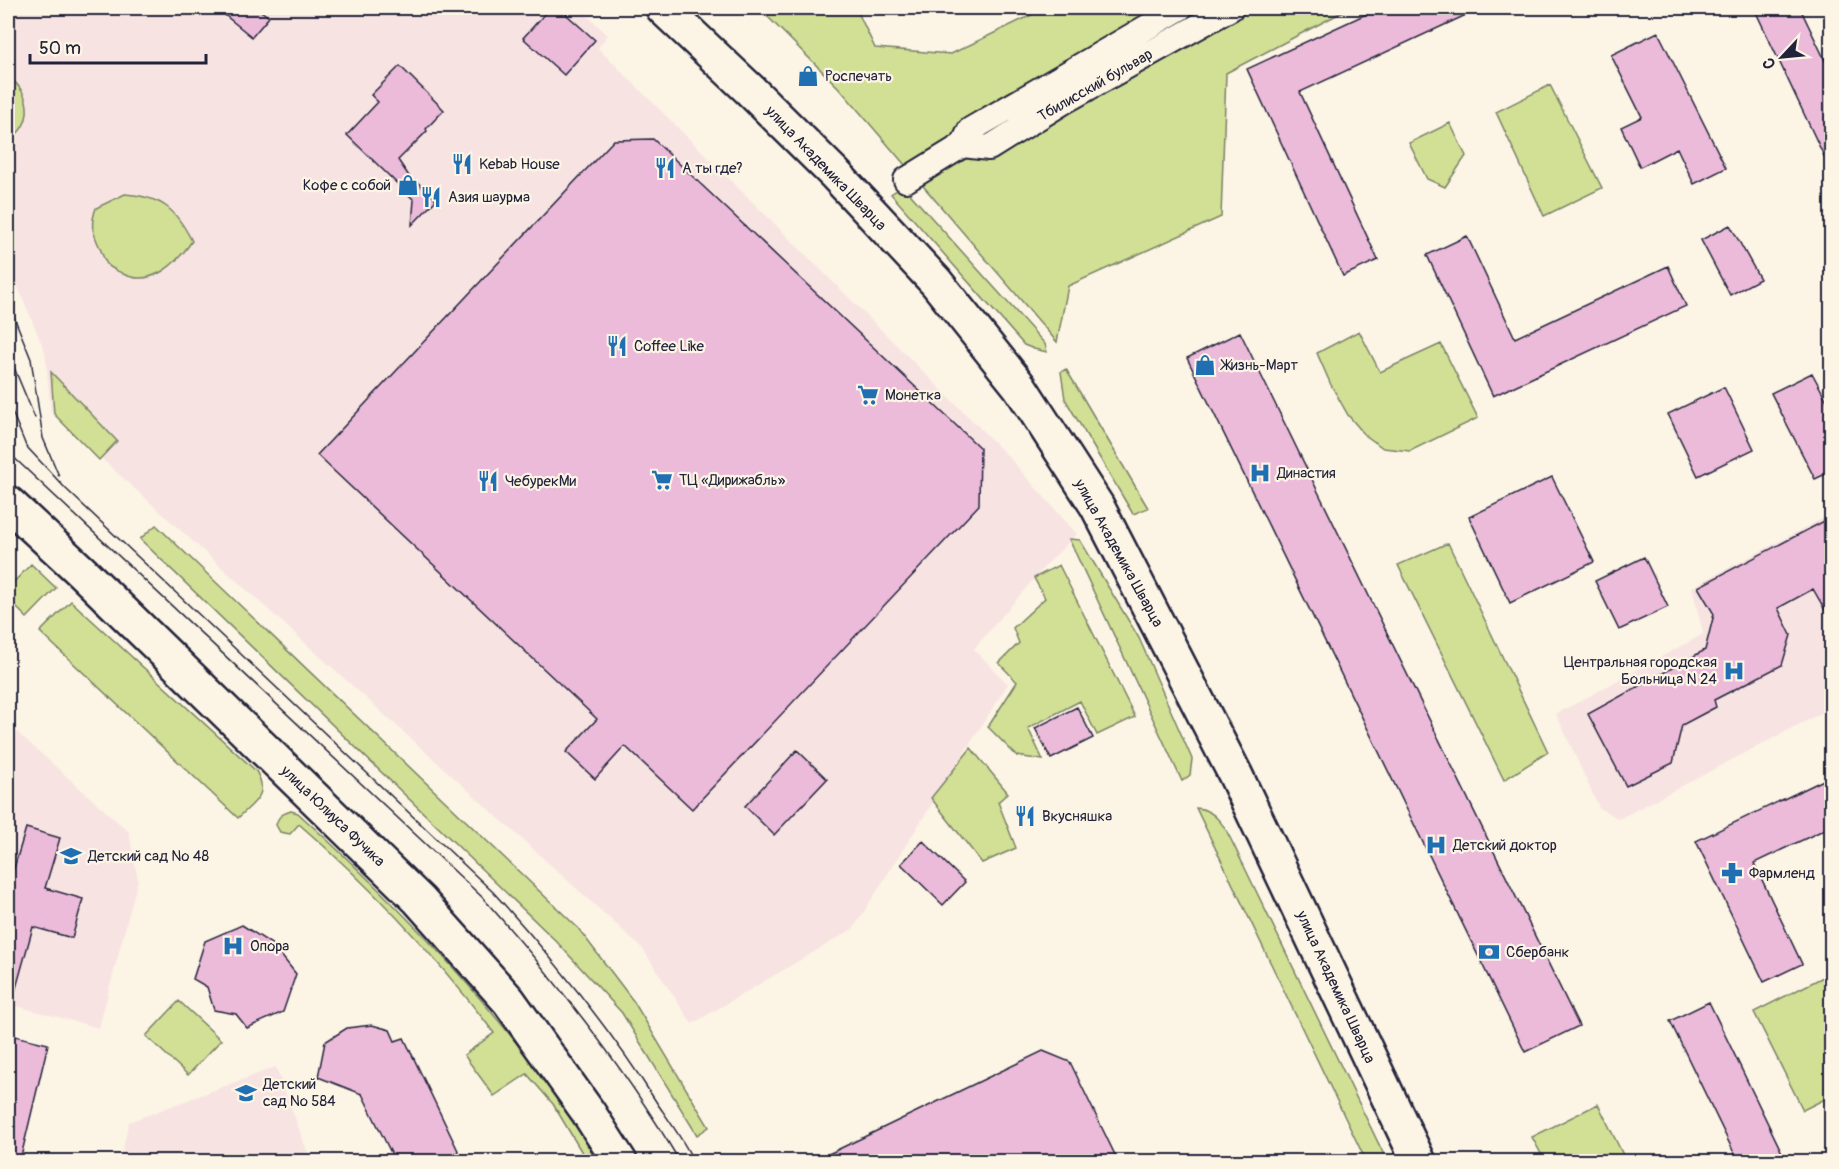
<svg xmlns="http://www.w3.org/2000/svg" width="1839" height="1169" font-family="Pangolin,sans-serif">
	<rect width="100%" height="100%" fill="#fcf5e5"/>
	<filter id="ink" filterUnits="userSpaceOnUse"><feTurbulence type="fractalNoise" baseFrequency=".0167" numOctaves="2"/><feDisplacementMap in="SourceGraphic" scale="12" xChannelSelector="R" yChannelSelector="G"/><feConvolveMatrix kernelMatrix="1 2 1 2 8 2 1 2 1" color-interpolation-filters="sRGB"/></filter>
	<g filter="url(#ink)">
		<path fill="#f7e4e2" d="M 8,8 L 579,8 L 608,35 L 598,48 L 1007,455 L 1077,534 L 1046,565 L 974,649 L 1008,684 L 853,929 L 692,1024 L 642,948 L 51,413 L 45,352 L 8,263 Z
			M 1831,514 L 1831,708 L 1619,819 L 1599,808 L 1556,714 L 1703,634 L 1692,587 Z
			M 8,724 L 129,832 L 138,880 L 99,1028 L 8,1004 Z
			M 276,1067 L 311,1161 L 120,1161 L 129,1122 Z"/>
		<path fill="#d1e094" stroke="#7a8168" stroke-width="1.5" d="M 759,8 L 856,8 L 875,48 L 951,54 L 1046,8 L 1350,8 L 1226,73 L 1221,217 L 1068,286 L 1057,342 L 839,88 Z
			M 8,77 C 32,92 35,126 8,140 Z
			M 1550,85 L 1602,188 L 1544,216 L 1496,112 Z
			M 1450,123 L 1466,156 L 1445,187 L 1427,179 L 1409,143 Z
			M 903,186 L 1045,344 L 1047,352 L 1034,349 L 1024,345 L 891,194 Z
			M 125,194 C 162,197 175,208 192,241 C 177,263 152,288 123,274 C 119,271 111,269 107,264 C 104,260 102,253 100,248 C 92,231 90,225 96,208 Z
			M 1359,331 L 1380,372 L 1441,344 L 1478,418 L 1410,451 L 1383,448 L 1365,435 L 1348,415 L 1331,385 L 1317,353 Z
			M 1066,369 L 1148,508 L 1133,514 L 1065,399 L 1061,372 Z
			M 51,372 L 117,441 L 99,460 L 54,414 Z
			M 156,525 L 578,928 L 634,1002 L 709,1127 L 697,1135 L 622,1013 L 556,941 L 140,539 Z
			M 1069,539 L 1080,540 L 1139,638 L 1192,759 L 1190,775 L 1182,781 Z
			M 1448,543 L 1548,752 L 1504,780 L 1398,565 Z
			M 31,564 L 56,588 L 27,618 L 8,599 L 8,588 Z
			M 1059,565 L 1135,717 L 1097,735 L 1080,701 L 1028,728 L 1043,760 L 1017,756 L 988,727 L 1017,682 L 999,663 L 1019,643 L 1013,628 L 1045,598 L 1034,578 Z
			M 71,601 L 256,771 C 270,795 254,802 238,818 L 40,632 Z
			M 971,748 L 1008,793 L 998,802 L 1016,848 L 982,863 L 931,798 Z
			M 1196,808 C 1222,809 1231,842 1242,862 L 1387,1161 L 1366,1161 Z
			M 291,811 L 298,813 C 411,916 519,1030 599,1161 L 587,1161 L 553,1104 L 527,1074 L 494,1096 L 464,1055 L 494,1033 C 436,956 372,887 299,824 L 290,834 L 280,832 L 276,825 C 278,816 282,814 291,811 Z
			M 1831,973 L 1831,1096 L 1803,1110 L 1754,1012 Z
			M 179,1001 L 221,1040 L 188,1075 L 146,1036 Z
			M 1598,1104 L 1626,1161 L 1545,1161 L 1532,1137 Z"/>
		<path fill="#ecbbda" stroke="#22223b" stroke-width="1.5" d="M 216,8 L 257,8 L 269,17 L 252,37 Z
			M 550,8 L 559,8 L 595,40 L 564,75 L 523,38 Z
			M 1379,8 L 1481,8 L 1300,92 L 1378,260 L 1343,276 L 1247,69 Z
			M 1754,8 L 1800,8 L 1832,75 L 1832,173 Z
			M 1658,32 L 1726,168 L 1694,184 L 1677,148 L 1640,167 L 1621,127 L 1642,117 L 1611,55 Z
			M 400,66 L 444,110 L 426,129 L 427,131 L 398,160 L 415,185 L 416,181 L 436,200 L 412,225 L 414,200 L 347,135 L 378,102 L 371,95 Z
			M 653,139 L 980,448 L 979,505 L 692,809 L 625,746 L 595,779 L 566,752 L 597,719 L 317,455 L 614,140 Z
			M 1730,225 L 1760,279 L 1730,295 L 1701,240 Z
			M 1467,236 L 1515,338 L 1668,266 L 1686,306 L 1493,396 L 1427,255 Z
			M 1240,332 L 1579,1026 L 1525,1052 L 1187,358 Z
			M 1812,373 L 1832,410 L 1832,471 L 1815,479 L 1771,393 Z
			M 1724,387 L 1754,449 L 1698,476 L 1668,414 Z
			M 1552,477 L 1594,562 L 1510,603 L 1469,517 Z
			M 1832,517 L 1832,622 L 1813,589 L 1778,608 L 1791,635 L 1782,665 L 1714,700 L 1716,707 L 1682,725 L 1673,763 L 1626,786 L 1588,714 L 1705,650 L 1714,614 L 1698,587 Z
			M 1644,557 L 1668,607 L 1619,630 L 1595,581 Z
			M 1077,707 L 1093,738 L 1051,759 L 1035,728 Z
			M 797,750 L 827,779 L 774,835 L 745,806 Z
			M 1832,776 L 1832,826 L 1754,863 L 1802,964 L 1764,982 L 1696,841 Z
			M 26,828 L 60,838 L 45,888 L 83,899 L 72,938 L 33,927 L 13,999 L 8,998 L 8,877 L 11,878 Z
			M 923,841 L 965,882 L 943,905 L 901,864 Z
			M 242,925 L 273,945 L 296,974 L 283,1012 L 247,1028 L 236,1014 L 214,1010 L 207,987 L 193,979 L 205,941 Z
			M 1709,1002 L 1786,1161 L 1738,1161 L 1670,1021 Z
			M 372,1025 L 390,1030 L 395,1041 L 404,1038 L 463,1161 L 395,1161 L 362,1094 L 318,1077 L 325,1042 L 347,1028 Z
			M 11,1035 L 48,1044 L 20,1161 L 8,1161 L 8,1050 Z
			M 1043,1051 L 1070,1062 L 1118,1161 L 814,1161 Z"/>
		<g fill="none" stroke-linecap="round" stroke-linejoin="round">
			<defs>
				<path id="street" d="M 963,145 L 970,130 L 1180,8
					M 906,180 L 963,145 L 989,148 L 1063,102 L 1231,8"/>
				<path id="secondary" d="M 663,8 L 749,89 L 835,174 L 936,282 L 1020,387 L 1097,506 L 1235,774 L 1419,1162
					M 8,503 L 81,571 L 419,900 L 509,1001 L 588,1112 L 620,1162"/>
			</defs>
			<use href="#street" stroke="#22223b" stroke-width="28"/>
			<use href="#secondary" stroke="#22223b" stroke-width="38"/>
			<use href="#street" stroke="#fcf5e5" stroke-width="24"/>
			<use href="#secondary" stroke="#fcf5e5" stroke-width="33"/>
			<path stroke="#22223b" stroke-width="1.5" d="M 8,302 L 31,359 L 43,438 L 59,476
				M 8,353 L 35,418
				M 8,402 L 26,446 L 66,489 L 493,892 C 553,958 609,1027 657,1103 C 670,1122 684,1141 694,1162
				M 8,452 L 482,897 C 556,980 624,1066 680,1162"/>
		</g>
	</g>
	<defs>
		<symbol id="shop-bare" viewBox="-9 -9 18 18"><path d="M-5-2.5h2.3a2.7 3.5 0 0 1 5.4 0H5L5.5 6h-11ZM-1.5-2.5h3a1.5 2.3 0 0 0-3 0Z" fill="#1f6fb2" stroke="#fcf5e5" stroke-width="2.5" paint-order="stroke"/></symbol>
		<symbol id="restaurant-bare" viewBox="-9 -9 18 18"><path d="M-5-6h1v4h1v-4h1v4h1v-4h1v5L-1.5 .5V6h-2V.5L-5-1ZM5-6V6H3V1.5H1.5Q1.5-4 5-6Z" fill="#1f6fb2" stroke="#fcf5e5" stroke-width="2.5" paint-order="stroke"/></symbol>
		<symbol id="supermarket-bare" viewBox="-9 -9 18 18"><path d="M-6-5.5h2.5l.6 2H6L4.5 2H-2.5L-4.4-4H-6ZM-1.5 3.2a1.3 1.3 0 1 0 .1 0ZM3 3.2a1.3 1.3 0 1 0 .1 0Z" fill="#1f6fb2" stroke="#fcf5e5" stroke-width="2.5" paint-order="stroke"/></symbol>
		<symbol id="hospital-bare" viewBox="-9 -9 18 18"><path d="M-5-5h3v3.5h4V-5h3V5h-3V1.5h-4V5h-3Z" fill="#1f6fb2" stroke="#fcf5e5" stroke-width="2.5" paint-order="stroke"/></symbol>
		<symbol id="school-bare" viewBox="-9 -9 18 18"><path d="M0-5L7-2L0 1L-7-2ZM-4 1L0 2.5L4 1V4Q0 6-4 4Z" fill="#1f6fb2" stroke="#fcf5e5" stroke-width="2.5" paint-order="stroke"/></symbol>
		<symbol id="pharmacy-bare" viewBox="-9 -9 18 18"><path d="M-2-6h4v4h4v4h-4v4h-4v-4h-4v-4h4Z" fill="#1f6fb2" stroke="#fcf5e5" stroke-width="2.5" paint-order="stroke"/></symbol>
		<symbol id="bank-bare" viewBox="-9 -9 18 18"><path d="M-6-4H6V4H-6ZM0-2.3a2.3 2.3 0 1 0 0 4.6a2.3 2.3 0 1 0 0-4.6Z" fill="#1f6fb2" stroke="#fcf5e5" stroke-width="2.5" paint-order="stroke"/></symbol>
	</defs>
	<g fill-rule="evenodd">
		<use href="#shop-bare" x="793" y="61" width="30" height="30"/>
		<use href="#restaurant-bare" x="447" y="149" width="30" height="30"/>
		<use href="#restaurant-bare" x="650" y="153" width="30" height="30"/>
		<use href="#shop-bare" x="393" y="170" width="30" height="30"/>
		<use href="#restaurant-bare" x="416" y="182" width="30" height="30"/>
		<use href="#restaurant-bare" x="602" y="331" width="30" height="30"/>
		<use href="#shop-bare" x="1190" y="350" width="30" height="30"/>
		<use href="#supermarket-bare" x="853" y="380" width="30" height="30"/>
		<use href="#hospital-bare" x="1245" y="458" width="30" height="30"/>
		<use href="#supermarket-bare" x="647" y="465" width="30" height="30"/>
		<use href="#restaurant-bare" x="473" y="466" width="30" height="30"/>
		<use href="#hospital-bare" x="1719" y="656" width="30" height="30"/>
		<use href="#restaurant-bare" x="1010" y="801" width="30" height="30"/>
		<use href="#hospital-bare" x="1421" y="830" width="30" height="30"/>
		<use href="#school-bare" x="56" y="841" width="30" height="30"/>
		<use href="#pharmacy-bare" x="1717" y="858" width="30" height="30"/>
		<use href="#hospital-bare" x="218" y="931" width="30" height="30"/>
		<use href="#bank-bare" x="1474" y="937" width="30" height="30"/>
		<use href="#school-bare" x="231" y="1078" width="30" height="30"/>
	</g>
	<g text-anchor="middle" stroke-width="4.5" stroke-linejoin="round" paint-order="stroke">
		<g font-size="15" fill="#22223b" stroke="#fcf5e5" text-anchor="start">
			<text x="825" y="81">Роспечать</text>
			<text x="479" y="169">Kebab House</text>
			<text x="682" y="173">А ты где?</text>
			<text x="391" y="190" text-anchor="end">Кофе с собой</text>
			<text x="448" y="202">Азия шаурма</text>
			<text x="634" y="351">Coffee Like</text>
			<text x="1222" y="370">Жизнь-Март</text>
			<text x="885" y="400">Монетка</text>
			<text x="1277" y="478">Династия</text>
			<text x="679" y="485">ТЦ «Дирижабль»</text>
			<text x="505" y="486">ЧебурекМи</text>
			<text x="1717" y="667" text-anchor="end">Центральная городская<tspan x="1717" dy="17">Больница N 24</tspan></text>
			<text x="1042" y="821">Вкусняшка</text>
			<text x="1453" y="850">Детский доктор</text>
			<text x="88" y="861">Детский сад № 48</text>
			<text x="1749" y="878">Фармленд</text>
			<text x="250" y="951">Опора</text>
			<text x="1506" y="957">Сбербанк</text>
			<text x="263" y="1089">Детский<tspan x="263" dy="17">сад № 584</tspan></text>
		</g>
		<g font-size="15" fill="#22223b" stroke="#fcf5e5">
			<text transform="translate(1095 85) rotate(-30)" y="5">Тбилисский бульвар</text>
			<text transform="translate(826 168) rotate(46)" y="5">улица Академика Шварца</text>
			<text transform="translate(1119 553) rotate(61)" y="5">улица Академика Шварца</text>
			<text transform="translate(333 816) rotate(44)" y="5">улица Юлиуса Фучика</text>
			<text transform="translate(1336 987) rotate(65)" y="5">улица Академика Шварца</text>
		</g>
	</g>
	<rect width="1839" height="1169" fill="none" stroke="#fcf5e5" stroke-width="30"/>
	<rect x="15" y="15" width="1809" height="1139" fill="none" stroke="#22223b" stroke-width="2" filter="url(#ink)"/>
	<g transform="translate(1782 57) rotate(244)" stroke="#fcf5e5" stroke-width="4.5" paint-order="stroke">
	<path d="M0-4.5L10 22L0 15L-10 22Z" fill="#22223b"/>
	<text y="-9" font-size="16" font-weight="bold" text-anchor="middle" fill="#22223b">С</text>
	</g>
	<path d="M30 54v9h176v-9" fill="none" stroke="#22223b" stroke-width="3"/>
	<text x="39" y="54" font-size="18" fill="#22223b" stroke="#fcf5e5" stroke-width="4.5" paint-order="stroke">50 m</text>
</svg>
